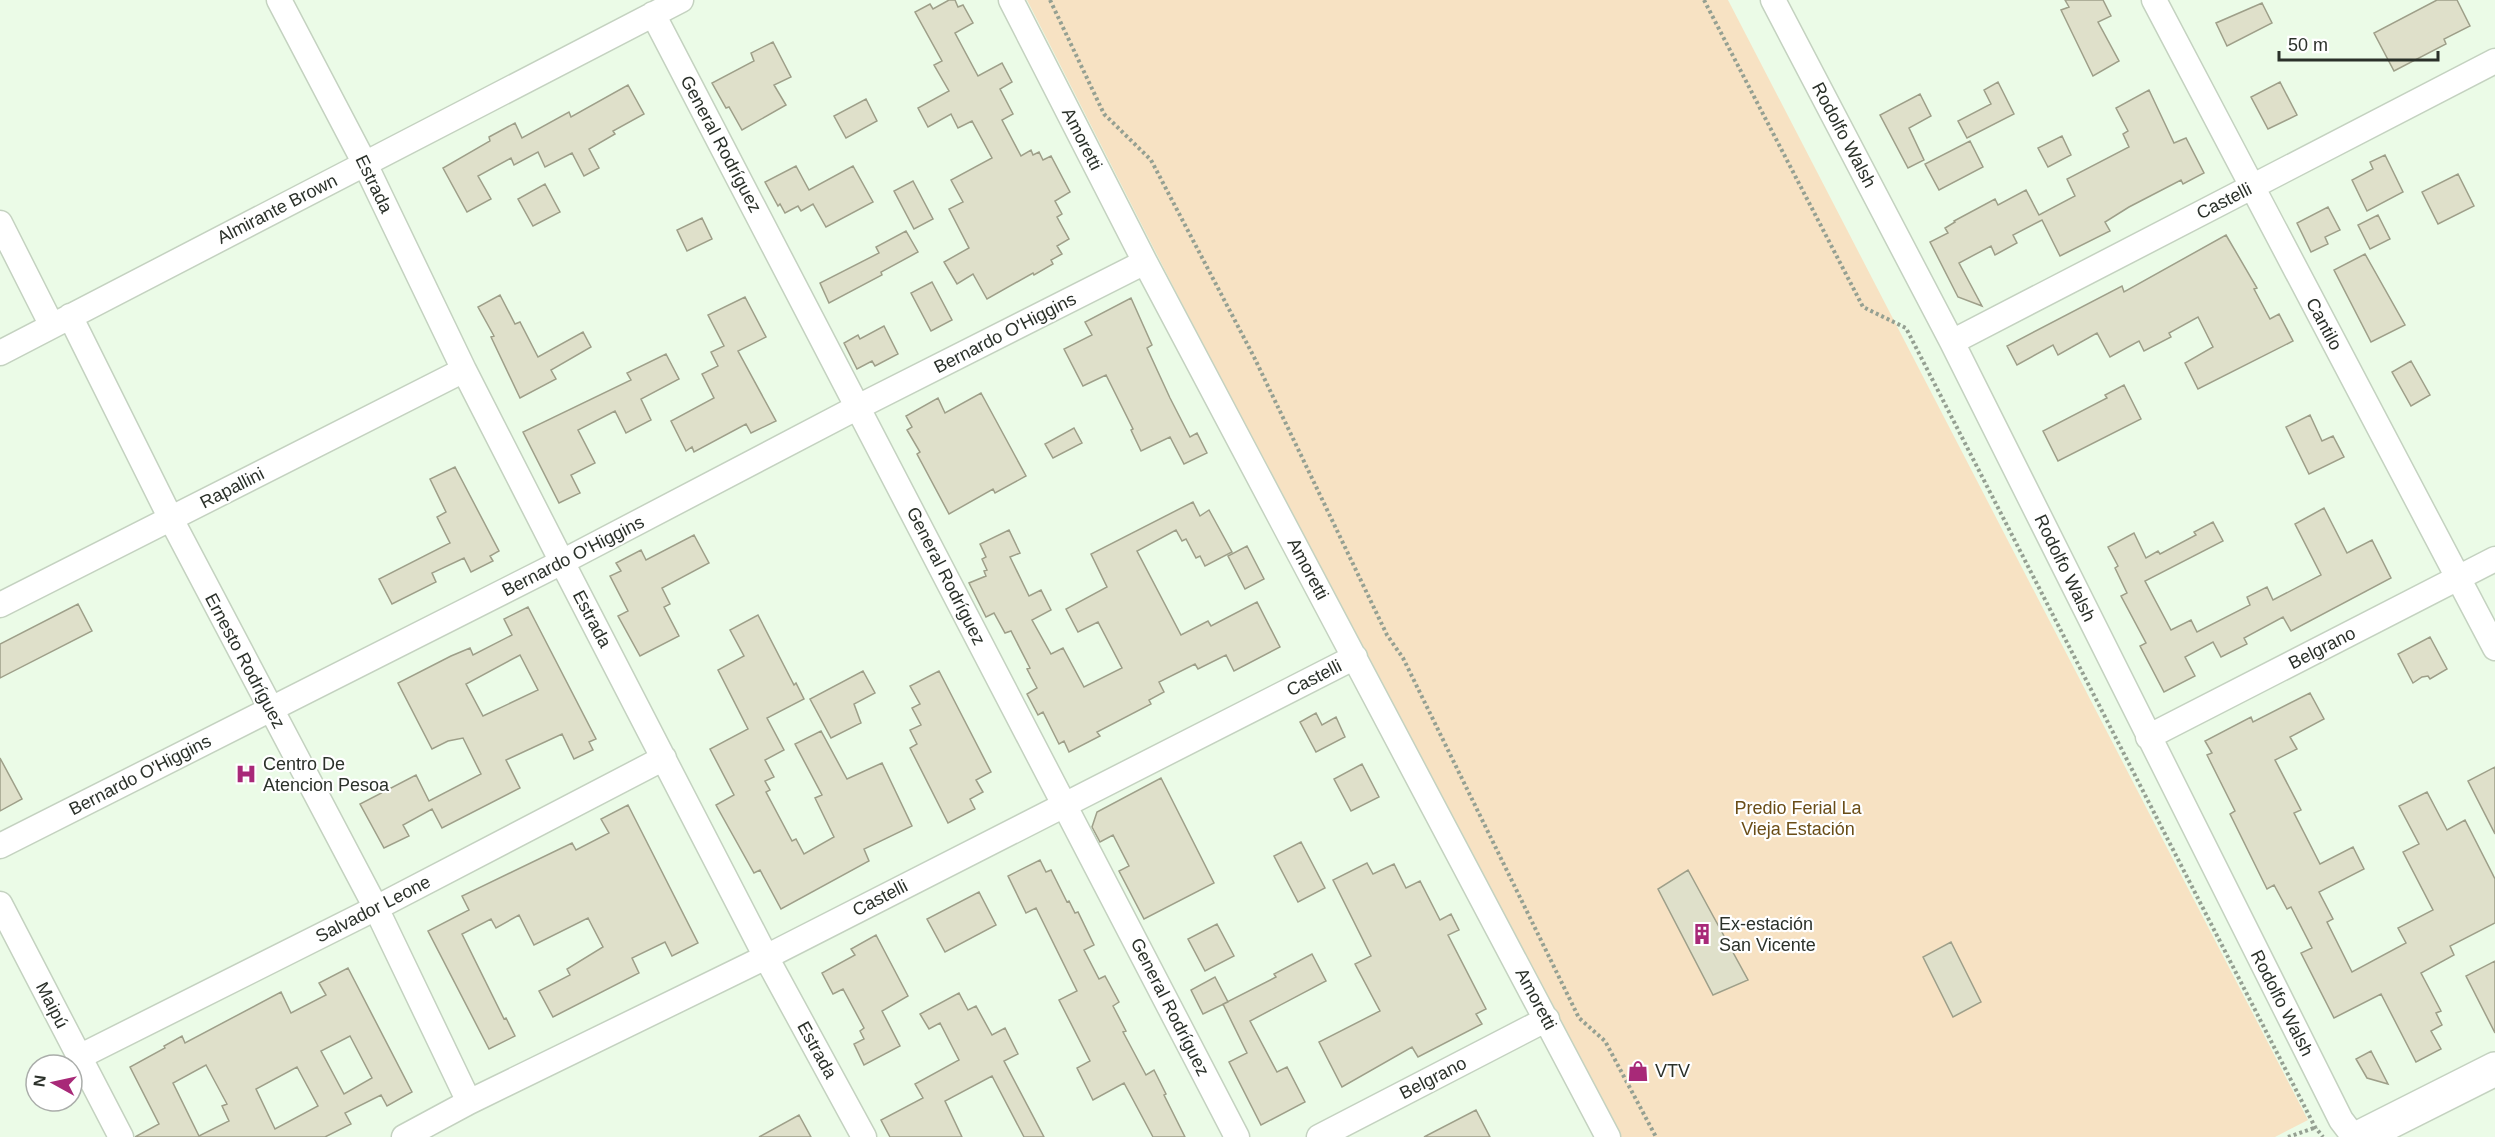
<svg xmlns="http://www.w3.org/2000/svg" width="2495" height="1137" font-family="Helvetica,sans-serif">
	<rect width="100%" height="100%" fill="#ebfbe7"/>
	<path fill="#f7e2c3" d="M 1027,0 L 1728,0 L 2308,1120 L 2275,1137 L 1611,1137 L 1547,1019 Z"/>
	<path fill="#dfe0ca" stroke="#9e9f89" stroke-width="1.5" fill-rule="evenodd" d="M 949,0 L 955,0 L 958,7 L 963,5 L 973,23 L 955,33 L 978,76 L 1002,63 L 1012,82 L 1000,89 L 1013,114 L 1002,120 L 1021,156 L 1031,150 L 1033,155 L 1039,152 L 1043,160 L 1051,156 L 1070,192 L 1055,201 L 1062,214 L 1057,217 L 1069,239 L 1057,246 L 1062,254 L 1051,260 L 1053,264 L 1034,275 L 1033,273 L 987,299 L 973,274 L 957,284 L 944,262 L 969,248 L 949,209 L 963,202 L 951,180 L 992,158 L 972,121 L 958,128 L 951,114 L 928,127 L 918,108 L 949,91 L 934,65 L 942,61 L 915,12 L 930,4 L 933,9 Z
		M 2065,0 L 2103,0 L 2111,16 L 2098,22 L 2119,61 L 2093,76 L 2061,10 L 2069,7 Z
		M 2437,0 L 2457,0 L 2470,26 L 2444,39 L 2446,44 L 2394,71 L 2374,33 Z
		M 2262,3 L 2272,23 L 2227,46 L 2216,23 Z
		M 773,42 L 791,77 L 774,85 L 786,105 L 742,130 L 729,107 L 726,108 L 712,83 L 754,61 L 751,53 Z
		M 1998,82 L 2014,114 L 1967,138 L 1958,121 L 1991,104 L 1984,90 Z
		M 2280,82 L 2297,115 L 2268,129 L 2251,97 Z
		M 628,85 L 644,114 L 613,131 L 615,134 L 589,149 L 599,168 L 584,176 L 572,153 L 545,167 L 538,152 L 514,165 L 511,158 L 478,176 L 491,199 L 467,212 L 443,168 L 490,141 L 489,137 L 515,123 L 522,138 L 569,112 L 571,117 Z
		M 2149,90 L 2174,143 L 2186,138 L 2204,173 L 2183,184 L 2181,180 L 2129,207 L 2105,222 L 2110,231 L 2060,256 L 2042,220 L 2013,235 L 2017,243 L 1995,255 L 1991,246 L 1959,263 L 1982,306 L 1958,297 L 1930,242 L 1948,233 L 1945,228 L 1955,222 L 1954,221 L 1995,199 L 1998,205 L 2026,190 L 2039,215 L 2075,196 L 2067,179 L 2129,147 L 2123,134 L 2128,131 L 2116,108 Z
		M 1920,94 L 1931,116 L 1909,128 L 1924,160 L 1908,168 L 1880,115 Z
		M 866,99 L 877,121 L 846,138 L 834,116 Z
		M 2062,136 L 2071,155 L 2048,167 L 2038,148 Z
		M 1970,141 L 1983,167 L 1939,190 L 1925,164 Z
		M 2385,155 L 2403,192 L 2367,211 L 2352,180 L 2373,169 L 2370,162 Z
		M 796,166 L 809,190 L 853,166 L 873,202 L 826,227 L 813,204 L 801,211 L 798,206 L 785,213 L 780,204 L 778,206 L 765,182 Z
		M 2458,174 L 2474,206 L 2438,224 L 2422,192 Z
		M 913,181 L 933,219 L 914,229 L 894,191 Z
		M 545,184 L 560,212 L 533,226 L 518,199 Z
		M 2328,207 L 2340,230 L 2325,237 L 2328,244 L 2311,252 L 2297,223 Z
		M 2378,215 L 2390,239 L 2370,249 L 2358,225 Z
		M 702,218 L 712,239 L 687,251 L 677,230 Z
		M 906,231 L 918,252 L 881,272 L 882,275 L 829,303 L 820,283 L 879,253 L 876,247 Z
		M 2226,235 L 2257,288 L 2254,289 L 2270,319 L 2279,314 L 2293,341 L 2198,389 L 2185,363 L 2213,347 L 2198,317 L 2169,333 L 2171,337 L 2144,351 L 2139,341 L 2110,357 L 2097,333 L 2058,355 L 2053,345 L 2017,365 L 2007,346 L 2122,286 L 2124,292 Z
		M 2365,254 L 2405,325 L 2371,342 L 2334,270 Z
		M 932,282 L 952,320 L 931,331 L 911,293 Z
		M 500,295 L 515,324 L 520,322 L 538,357 L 583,332 L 591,347 L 551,370 L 556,379 L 520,398 L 491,337 L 494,336 L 478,307 Z
		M 745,297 L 766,337 L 738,351 L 776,421 L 751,433 L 746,424 L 694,452 L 692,447 L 686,451 L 671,421 L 714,398 L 702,374 L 718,366 L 711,352 L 724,346 L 708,315 Z
		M 1131,298 L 1152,345 L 1147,348 L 1170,398 L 1190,437 L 1197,433 L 1207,453 L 1184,464 L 1170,437 L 1141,451 L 1131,430 L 1133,429 L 1106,375 L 1083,386 L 1064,349 L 1092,335 L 1085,322 Z
		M 884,326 L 898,354 L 875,366 L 872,361 L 857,369 L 844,343 L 858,335 L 860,339 Z
		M 666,354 L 679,379 L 641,399 L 651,420 L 626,433 L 615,411 L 578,430 L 595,463 L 571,475 L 580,493 L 559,503 L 523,432 L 631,380 L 627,373 Z
		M 2411,361 L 2430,395 L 2411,406 L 2392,372 Z
		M 2124,385 L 2141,419 L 2058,461 L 2043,431 L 2107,398 L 2105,395 Z
		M 981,393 L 1026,476 L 995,493 L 993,489 L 949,514 L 917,454 L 920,452 L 907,430 L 912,427 L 906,416 L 938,398 L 945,413 Z
		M 2310,415 L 2322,441 L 2333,436 L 2344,457 L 2309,474 L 2286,427 Z
		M 1074,428 L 1082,443 L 1053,458 L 1045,444 Z
		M 455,467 L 499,551 L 490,556 L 493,561 L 471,572 L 464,558 L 432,573 L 436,582 L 392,604 L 379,579 L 450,543 L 437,517 L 446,512 L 430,479 Z
		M 1193,502 L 1200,516 L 1209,510 L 1232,552 L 1205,566 L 1200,556 L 1196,558 L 1186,539 L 1182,541 L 1176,530 L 1137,551 L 1181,635 L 1208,621 L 1211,626 L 1257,602 L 1280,647 L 1234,671 L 1226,655 L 1198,669 L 1195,664 L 1159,682 L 1164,692 L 1149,700 L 1151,704 L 1097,732 L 1100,736 L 1069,752 L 1064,741 L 1059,744 L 1043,712 L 1038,715 L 1027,694 L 1037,688 L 1027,669 L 1030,668 L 1011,631 L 1005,633 L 994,613 L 986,617 L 969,583 L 986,576 L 984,571 L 987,570 L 982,559 L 986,557 L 980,544 L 1009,530 L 1020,553 L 1010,557 L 1029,596 L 1041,590 L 1051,610 L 1032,620 L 1051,654 L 1063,648 L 1084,687 L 1122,668 L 1098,622 L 1078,632 L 1066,609 L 1107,587 L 1091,554 Z
		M 2324,508 L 2347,553 L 2372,540 L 2391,578 L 2291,631 L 2283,617 L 2244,638 L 2247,644 L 2221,657 L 2213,642 L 2185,657 L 2195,676 L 2164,692 L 2140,646 L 2146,643 L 2121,596 L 2127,593 L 2115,568 L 2118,566 L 2108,547 L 2134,533 L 2146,558 L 2158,551 L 2160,554 L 2196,535 L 2194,532 L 2213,522 L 2223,541 L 2145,581 L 2171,630 L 2191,620 L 2197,632 L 2250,605 L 2247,597 L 2267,587 L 2273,600 L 2321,575 L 2295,524 Z
		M 694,535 L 709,563 L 662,588 L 670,604 L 664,607 L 679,636 L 640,656 L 618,616 L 628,611 L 610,576 L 621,571 L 616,563 L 641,550 L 646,560 Z
		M 1247,546 L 1264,579 L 1245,589 L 1228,556 Z
		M 78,604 L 92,631 L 0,678 L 0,644 Z
		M 528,607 L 596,739 L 589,742 L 593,750 L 574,759 L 562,734 L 506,760 L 520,788 L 442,828 L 432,809 L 403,825 L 409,836 L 384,848 L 360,804 L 416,775 L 429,801 L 481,774 L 463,738 L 448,741 L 432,749 L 398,683 L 451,656 L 470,648 L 473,655 L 512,635 L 504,619 ZM 520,655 L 538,690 L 483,716 L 466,684 Z
		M 758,615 L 794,685 L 796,683 L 804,699 L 767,718 L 784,750 L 765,760 L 774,777 L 765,781 L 770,790 L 766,792 L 792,841 L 796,839 L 804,854 L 834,837 L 815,798 L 822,795 L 795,744 L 821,731 L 847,779 L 882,763 L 912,826 L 864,849 L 869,861 L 781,909 L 760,870 L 754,873 L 716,805 L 734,795 L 710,749 L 748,729 L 718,670 L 744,656 L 730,630 Z
		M 2430,637 L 2447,669 L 2430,679 L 2428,676 L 2422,677 L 2413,683 L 2398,654 Z
		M 863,671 L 875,693 L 854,704 L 861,723 L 831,738 L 810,699 Z
		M 939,671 L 991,772 L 976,780 L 983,792 L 970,799 L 975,809 L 948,823 L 910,748 L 917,744 L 910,730 L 921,725 L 912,708 L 920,704 L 910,686 Z
		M 2310,693 L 2324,719 L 2290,737 L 2297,749 L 2275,760 L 2301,810 L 2294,813 L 2320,864 L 2353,847 L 2364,869 L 2319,892 L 2333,919 L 2327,922 L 2352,972 L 2406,943 L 2398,928 L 2433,910 L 2403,852 L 2419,844 L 2399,806 L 2427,792 L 2447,830 L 2465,820 L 2495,879 L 2495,923 L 2450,946 L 2454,955 L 2421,973 L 2441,1011 L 2436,1013 L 2442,1025 L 2431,1031 L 2441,1049 L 2416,1062 L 2381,994 L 2334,1018 L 2301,953 L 2312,948 L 2291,907 L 2287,909 L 2274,885 L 2267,889 L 2230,814 L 2235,811 L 2207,755 L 2212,753 L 2205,741 L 2251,717 L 2253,722 Z
		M 1316,713 L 1322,725 L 1336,717 L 1345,737 L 1316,752 L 1300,722 Z
		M 0,758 L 22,799 L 0,811 Z
		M 1362,764 L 1379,797 L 1351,811 L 1334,779 Z
		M 2495,767 L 2495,834 L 2468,781 Z
		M 1161,778 L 1214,883 L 1144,919 L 1119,871 L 1129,866 L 1113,835 L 1100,842 L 1092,827 L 1097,812 Z
		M 628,805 L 698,943 L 672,956 L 665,942 L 632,958 L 639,973 L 553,1017 L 539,991 L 570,975 L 567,969 L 603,947 L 588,918 L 534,945 L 519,915 L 496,928 L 491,919 L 462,934 L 504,1019 L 506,1018 L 515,1036 L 489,1049 L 428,931 L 469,910 L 462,896 L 572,843 L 576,850 L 609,833 L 601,819 Z
		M 1301,842 L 1325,888 L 1298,902 L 1274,856 Z
		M 1040,860 L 1046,872 L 1051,870 L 1067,902 L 1069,901 L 1075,913 L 1078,912 L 1094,945 L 1084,950 L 1099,979 L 1105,976 L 1119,1002 L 1113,1006 L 1126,1031 L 1123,1032 L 1146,1075 L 1154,1070 L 1166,1094 L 1164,1095 L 1185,1137 L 1153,1137 L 1124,1083 L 1093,1100 L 1077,1068 L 1090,1061 L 1059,1000 L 1077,991 L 1036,908 L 1026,913 L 1008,876 Z
		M 1367,863 L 1373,874 L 1394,864 L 1406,888 L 1420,881 L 1440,920 L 1451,914 L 1459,930 L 1448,935 L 1486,1009 L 1476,1014 L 1482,1024 L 1418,1057 L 1412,1047 L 1342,1087 L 1319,1042 L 1380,1011 L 1355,964 L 1371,956 L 1333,880 Z
		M 1688,870 L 1748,980 L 1713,995 L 1658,889 Z
		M 979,892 L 996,925 L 945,952 L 927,919 Z
		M 1217,924 L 1234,956 L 1205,971 L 1188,939 Z
		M 876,935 L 908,996 L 882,1011 L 900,1046 L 864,1065 L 854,1044 L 864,1039 L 860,1031 L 864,1028 L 843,989 L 833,994 L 822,973 L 855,955 L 851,949 Z
		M 1951,942 L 1981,1002 L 1953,1017 L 1923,957 Z
		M 1312,954 L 1326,981 L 1250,1021 L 1277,1072 L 1287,1067 L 1305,1102 L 1261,1125 L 1229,1062 L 1247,1053 L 1223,1004 L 1276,977 L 1274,974 Z
		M 2495,961 L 2495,1033 L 2466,976 Z
		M 348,968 L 412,1092 L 387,1106 L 381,1095 L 345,1113 L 351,1124 L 325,1137 L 135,1137 L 159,1124 L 130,1067 L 165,1048 L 164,1046 L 182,1036 L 185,1043 L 281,992 L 291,1013 L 326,995 L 319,983 ZM 350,1036 L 372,1078 L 344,1094 L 321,1051 ZM 206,1065 L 227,1104 L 222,1106 L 229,1121 L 199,1136 L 173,1083 ZM 297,1067 L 318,1106 L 275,1129 L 256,1089 Z
		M 1215,977 L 1228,1002 L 1203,1014 L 1191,990 Z
		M 959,993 L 968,1010 L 976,1006 L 992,1035 L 1005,1028 L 1018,1054 L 1004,1061 L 1044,1137 L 1024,1137 L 992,1076 L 945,1101 L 962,1137 L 890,1137 L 881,1120 L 923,1098 L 915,1084 L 959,1060 L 940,1023 L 929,1029 L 920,1014 Z
		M 2371,1051 L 2388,1084 L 2367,1078 L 2356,1059 Z
		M 1476,1110 L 1490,1137 L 1424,1137 Z
		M 799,1115 L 811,1137 L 759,1137 Z"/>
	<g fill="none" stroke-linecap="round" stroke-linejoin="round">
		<defs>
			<path id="street" d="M 279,0 L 365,164 L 464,370 L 562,562 L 766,957 L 864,1137
				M 1011,0 L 1145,262 L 1608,1137
				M 1773,0 L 1952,342 L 2341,1120 L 2354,1137
				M 2154,0 L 2495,648
				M 653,14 L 1237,1137
				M 0,223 L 52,326
				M 70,316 L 171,519 L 376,908 L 469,1102
				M 1952,342 L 2495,61
				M 0,353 L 681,0
				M 0,605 L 464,370
				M 2148,737 L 2495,559
				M 0,846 L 562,562 L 858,407 L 1145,262
				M 0,904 L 121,1137
				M 79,1057 L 376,908 L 664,758
				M 404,1137 L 469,1102 L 766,957 L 1355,657
				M 1319,1137 L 1547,1019"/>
			<path id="secondary" d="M 2360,1137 L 2495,1069"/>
		</defs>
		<use href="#street" stroke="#c4d2c0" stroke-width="27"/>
		<use href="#secondary" stroke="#c4d2c0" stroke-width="36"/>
		<path stroke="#95a092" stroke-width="4" stroke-dasharray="3 3" stroke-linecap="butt" d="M 1050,0 L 1104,114 L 1151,160 L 1254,357 L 1387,635 L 1403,658 L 1579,1018 L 1605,1041 L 1656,1137
			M 1704,0 L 1863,307 L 1906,328 L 2315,1127 L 2323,1137
			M 2288,1137 L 2317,1127"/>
		<use href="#street" stroke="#fff" stroke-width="24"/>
		<use href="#secondary" stroke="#fff" stroke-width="33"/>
	</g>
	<defs>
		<symbol id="hospital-bare" viewBox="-9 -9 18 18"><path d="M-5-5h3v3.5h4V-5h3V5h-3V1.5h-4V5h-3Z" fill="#a82978" stroke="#fff" stroke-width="2.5" paint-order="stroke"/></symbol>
		<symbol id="building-bare" viewBox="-9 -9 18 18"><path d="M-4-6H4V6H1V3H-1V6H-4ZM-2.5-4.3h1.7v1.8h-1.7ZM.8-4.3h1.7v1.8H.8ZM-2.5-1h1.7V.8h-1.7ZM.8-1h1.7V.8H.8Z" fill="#a82978" stroke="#fff" stroke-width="2.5" paint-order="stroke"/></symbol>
		<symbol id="shop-bare" viewBox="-9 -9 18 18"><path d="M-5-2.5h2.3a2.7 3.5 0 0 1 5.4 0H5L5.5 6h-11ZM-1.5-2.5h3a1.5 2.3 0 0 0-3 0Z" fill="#a82978" stroke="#fff" stroke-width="2.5" paint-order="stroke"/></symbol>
	</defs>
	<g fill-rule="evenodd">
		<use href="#hospital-bare" x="231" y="759" width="30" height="30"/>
		<use href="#building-bare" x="1687" y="919" width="30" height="30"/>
		<use href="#shop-bare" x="1623" y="1056" width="30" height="30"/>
	</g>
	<g text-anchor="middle" stroke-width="4.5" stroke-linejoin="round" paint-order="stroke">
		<g font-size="18" fill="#2b312a" stroke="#fff">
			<text transform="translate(1844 135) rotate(62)" y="6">Rodolfo Walsh</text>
			<text transform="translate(1082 139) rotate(63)" y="6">Amoretti</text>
			<text transform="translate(721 144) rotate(62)" y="6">General Rodríguez</text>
			<text transform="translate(374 184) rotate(64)" y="6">Estrada</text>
			<text transform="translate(2224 201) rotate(-27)" y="6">Castelli</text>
			<text transform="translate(277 209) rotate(-27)" y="6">Almirante Brown</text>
			<text transform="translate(2324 324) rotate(62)" y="6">Cantilo</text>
			<text transform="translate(1005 333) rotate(-27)" y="6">Bernardo O'Higgins</text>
			<text transform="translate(232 488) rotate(-27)" y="6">Rapallini</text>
			<text transform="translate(573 556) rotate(-27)" y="6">Bernardo O'Higgins</text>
			<text transform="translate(2065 568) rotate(64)" y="6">Rodolfo Walsh</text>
			<text transform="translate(1308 569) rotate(62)" y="6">Amoretti</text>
			<text transform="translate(946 576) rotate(63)" y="6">General Rodríguez</text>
			<text transform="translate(592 619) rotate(62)" y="6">Estrada</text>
			<text transform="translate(2322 648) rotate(-27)" y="6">Belgrano</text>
			<text transform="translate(245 661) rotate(62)" y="6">Ernesto Rodríguez</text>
			<text transform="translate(1314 678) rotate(-27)" y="6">Castelli</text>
			<text transform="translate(140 775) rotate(-27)" y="6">Bernardo O'Higgins</text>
			<text transform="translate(880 898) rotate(-27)" y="6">Castelli</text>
			<text transform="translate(373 909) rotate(-27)" y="6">Salvador Leone</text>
			<text transform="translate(1536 999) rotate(62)" y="6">Amoretti</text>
			<text transform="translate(2282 1003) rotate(63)" y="6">Rodolfo Walsh</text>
			<text transform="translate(52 1005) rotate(63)" y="6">Maipú</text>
			<text transform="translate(1170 1007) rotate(63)" y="6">General Rodríguez</text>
			<text transform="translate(817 1050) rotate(61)" y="6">Estrada</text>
			<text transform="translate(1433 1078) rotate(-27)" y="6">Belgrano</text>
		</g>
		<g font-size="18" fill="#2b312a" stroke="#fff" text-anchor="start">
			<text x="263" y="770">Centro De<tspan x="263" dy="21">Atencion Pesoa</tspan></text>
			<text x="1719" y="930">Ex-estación<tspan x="1719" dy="21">San Vicente</tspan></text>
			<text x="1655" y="1077">VTV</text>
		</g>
		<g font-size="18" fill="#6a4d17" stroke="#fff">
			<text x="1798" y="814">Predio Ferial La<tspan x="1798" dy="21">Vieja Estación</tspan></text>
		</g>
	</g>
	<g transform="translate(54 1083) rotate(278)"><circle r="28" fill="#ffffff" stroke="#aaadaa" stroke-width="1.5"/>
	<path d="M0-4.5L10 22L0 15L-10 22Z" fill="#a82978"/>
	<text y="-9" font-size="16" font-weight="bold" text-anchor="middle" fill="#2b312a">N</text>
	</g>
	<path d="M2279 51v9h159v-9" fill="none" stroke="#2b312a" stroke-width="3"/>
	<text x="2288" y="51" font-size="18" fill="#2b312a" stroke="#ffffff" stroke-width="4.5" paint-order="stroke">50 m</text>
</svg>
